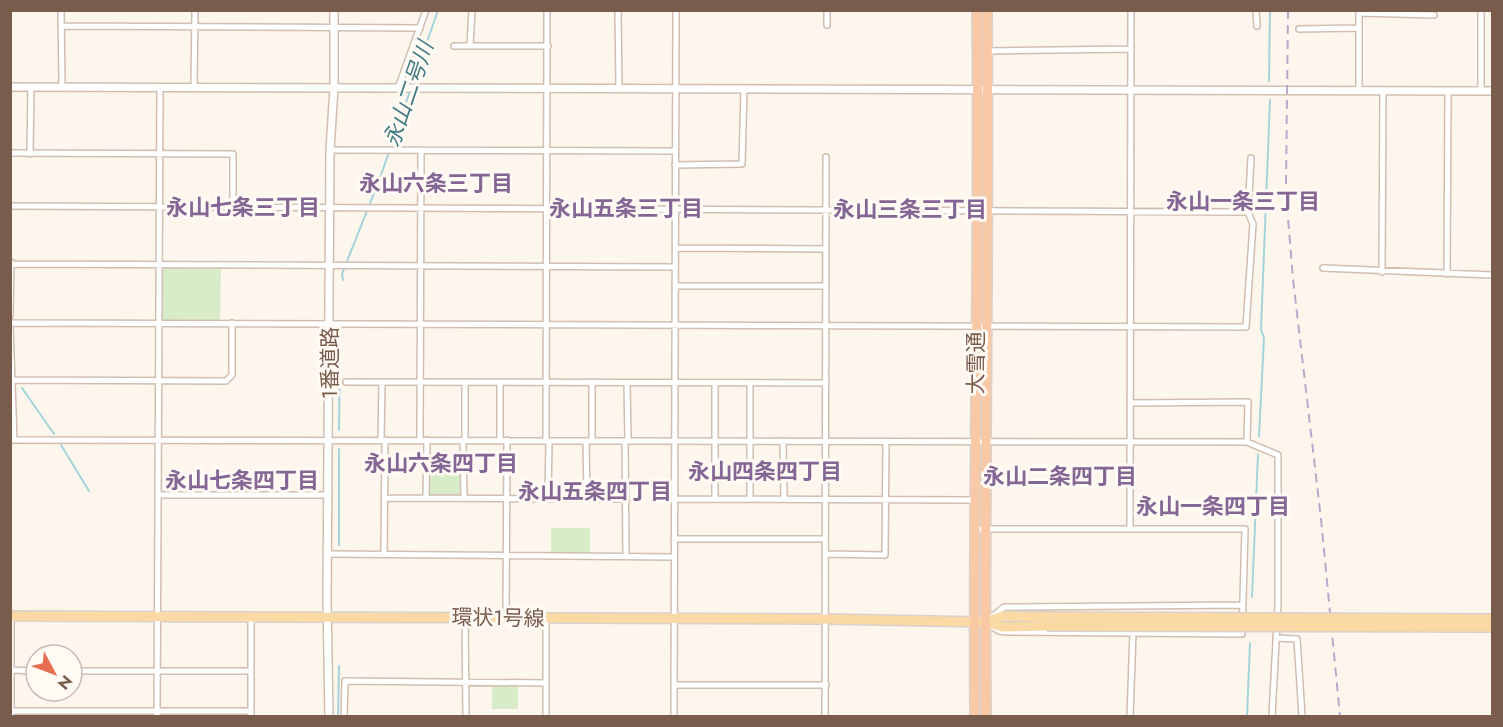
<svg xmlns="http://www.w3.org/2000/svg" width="1503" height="727" font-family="Jost,'Noto Sans JP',sans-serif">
	<rect width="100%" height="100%" fill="#fdf6ec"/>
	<path fill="#d8ecc9" d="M 158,265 L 221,266 L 220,323 L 158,323 Z
		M 464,472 L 464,498 L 426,498 L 426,473 Z
		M 551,528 L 590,528 L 590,556 L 551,556 Z
		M 492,685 L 518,685 L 518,709 L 492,709 Z"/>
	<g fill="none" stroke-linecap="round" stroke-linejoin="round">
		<path stroke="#a5d3da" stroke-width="2" d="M 1269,81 L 1270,10
			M 412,86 L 438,10
			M 343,280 L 342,274 L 380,178 L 410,91
			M 22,388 L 54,434
			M 339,430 L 340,350
			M 1259,436 L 1264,338 L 1261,329 L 1270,100
			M 61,445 L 89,491
			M 339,545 L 339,449
			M 1252,597 L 1258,454
			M 338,716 L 339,666
			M 1247,716 L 1250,643"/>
		<defs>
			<path id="minor" d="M 61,10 L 62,87
				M 618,10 L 619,89
				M 827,10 L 827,25
				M 1256,10 L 1257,26
				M 1481,10 L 1481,91
				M 1359,13 L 1434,15
				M 61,26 L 420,28
				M 1299,29 L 1359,28
				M 470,45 L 472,10
				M 454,46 L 548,46
				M 988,51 L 1131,49
				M 194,88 L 195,10
				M 398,88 L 426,10
				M 1359,91 L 1359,10
				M 330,150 L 675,151
				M 10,153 L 233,154 L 233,208
				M 30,154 L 31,87
				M 675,165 L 742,164 L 744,89
				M 10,206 L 1248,212 L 1251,158
				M 675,248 L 826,249
				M 11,264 L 675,267
				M 1323,268 L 1492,275
				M 1382,272 L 1383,91
				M 1447,274 L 1448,92
				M 675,286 L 826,286
				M 10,316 L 11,262
				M 10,323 L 1246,327 L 1253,224 L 1248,212
				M 10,325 L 14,440
				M 10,380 L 226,381 L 232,375 L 232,323
				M 346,382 L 826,383
				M 627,383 L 628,441
				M 1131,403 L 1248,402 L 1247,442
				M 10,440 L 1247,442 L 1278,455 L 1278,605 L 1272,716
				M 381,440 L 382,382
				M 420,440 L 421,150
				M 463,440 L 464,498
				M 465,440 L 465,382
				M 500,440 L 500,382
				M 592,440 L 592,382
				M 546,441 L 547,10
				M 586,441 L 587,499
				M 625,441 L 626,556
				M 783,441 L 784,499
				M 158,495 L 329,495
				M 385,498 L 627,499
				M 426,498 L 427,440
				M 548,498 L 549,441
				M 674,499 L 977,500
				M 715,499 L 715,383
				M 750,499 L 750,383
				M 974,529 L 1245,529 L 1242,634 L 1006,632 L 999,631 L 991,626
				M 1130,529 L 1131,10
				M 674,539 L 824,539
				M 328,554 L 674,557
				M 825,554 L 885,555 L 886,442
				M 384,555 L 385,440
				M 465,617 L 466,716
				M 992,617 L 1004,607 L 1242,605
				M 506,618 L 507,440
				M 1276,638 L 1297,639 L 1302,716
				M 11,670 L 36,671
				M 72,671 L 250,671
				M 674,685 L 826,685
				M 11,711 L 251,711
				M 11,716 L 11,616
				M 157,716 L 160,88
				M 251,716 L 251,616
				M 344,716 L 345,681 L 546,683
				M 546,716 L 546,618
				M 674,716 L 676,10
				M 825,716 L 826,157
				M 1130,716 L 1133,633"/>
			<path id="tertiary" d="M 10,87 L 1492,91
				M 329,716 L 327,601 L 330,150 L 334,88 L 334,10"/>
			<path id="primary" d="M 10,616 L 824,619 L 985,622 L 1003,627 L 1047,626
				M 988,621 L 1003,616 L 1046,617"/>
			<path id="trunk" d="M 975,716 C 973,481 980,246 977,10
				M 986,716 C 984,481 989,246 987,10"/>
		</defs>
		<use href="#minor" stroke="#d1beb0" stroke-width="8"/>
		<use href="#tertiary" stroke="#d1beb0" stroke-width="10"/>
		<use href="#primary" stroke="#dad1cd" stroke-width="12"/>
		<use href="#trunk" stroke="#dad1cd" stroke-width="12"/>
		<use href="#minor" stroke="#fff" stroke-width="5"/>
		<use href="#tertiary" stroke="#fff" stroke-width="7"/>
		<use href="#primary" stroke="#fbd9a5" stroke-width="9"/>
		<use href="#trunk" stroke="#f9c8a4" stroke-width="9"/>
		<path stroke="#b9a8c9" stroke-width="2" stroke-dasharray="9 6" stroke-linecap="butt" d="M 1288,10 L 1286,185 L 1288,218 L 1293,279 L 1321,519 L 1340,716"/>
		<defs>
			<path id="primary-bridge" d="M 1046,617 L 1492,619
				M 1047,626 L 1492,627"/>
		</defs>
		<use href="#primary-bridge" stroke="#dad1cd" stroke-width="12" stroke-linecap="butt"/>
		<use href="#primary-bridge" stroke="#fbd9a5" stroke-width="9"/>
	</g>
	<g text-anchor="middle" stroke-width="6" stroke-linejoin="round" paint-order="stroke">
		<g font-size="21" fill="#7a5c4d" stroke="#fffaf3">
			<text transform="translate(330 363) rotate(-90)" y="7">1番道路</text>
			<text transform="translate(976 363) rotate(-90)" y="7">大雪通</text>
			<text transform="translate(498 618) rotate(1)" y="7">環状1号線</text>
		</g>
		<g font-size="22" font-style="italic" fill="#437c86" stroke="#fffaf3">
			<text transform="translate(408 94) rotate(-71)" y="8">永山二号川</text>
		</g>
		<g font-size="22" font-weight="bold" fill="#846695" stroke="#fffaf3">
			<text x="436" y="191">永山六条三丁目</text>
			<text x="1243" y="209">永山一条三丁目</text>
			<text x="243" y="215">永山七条三丁目</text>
			<text x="626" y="216">永山五条三丁目</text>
			<text x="910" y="217">永山三条三丁目</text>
			<text x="441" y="471">永山六条四丁目</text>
			<text x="765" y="479">永山四条四丁目</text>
			<text x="1060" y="484">永山二条四丁目</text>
			<text x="242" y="488">永山七条四丁目</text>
			<text x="595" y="499">永山五条四丁目</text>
			<text x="1213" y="514">永山一条四丁目</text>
		</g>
	</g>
	<rect width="1503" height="727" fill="none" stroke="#7a5c4d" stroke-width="24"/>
	<g transform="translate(54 673) rotate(131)"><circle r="28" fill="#fffaf3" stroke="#cabbb1" stroke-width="1.5"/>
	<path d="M0-4.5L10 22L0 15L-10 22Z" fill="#e76f51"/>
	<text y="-9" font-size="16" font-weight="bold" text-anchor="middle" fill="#7a5c4d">N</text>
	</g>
</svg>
